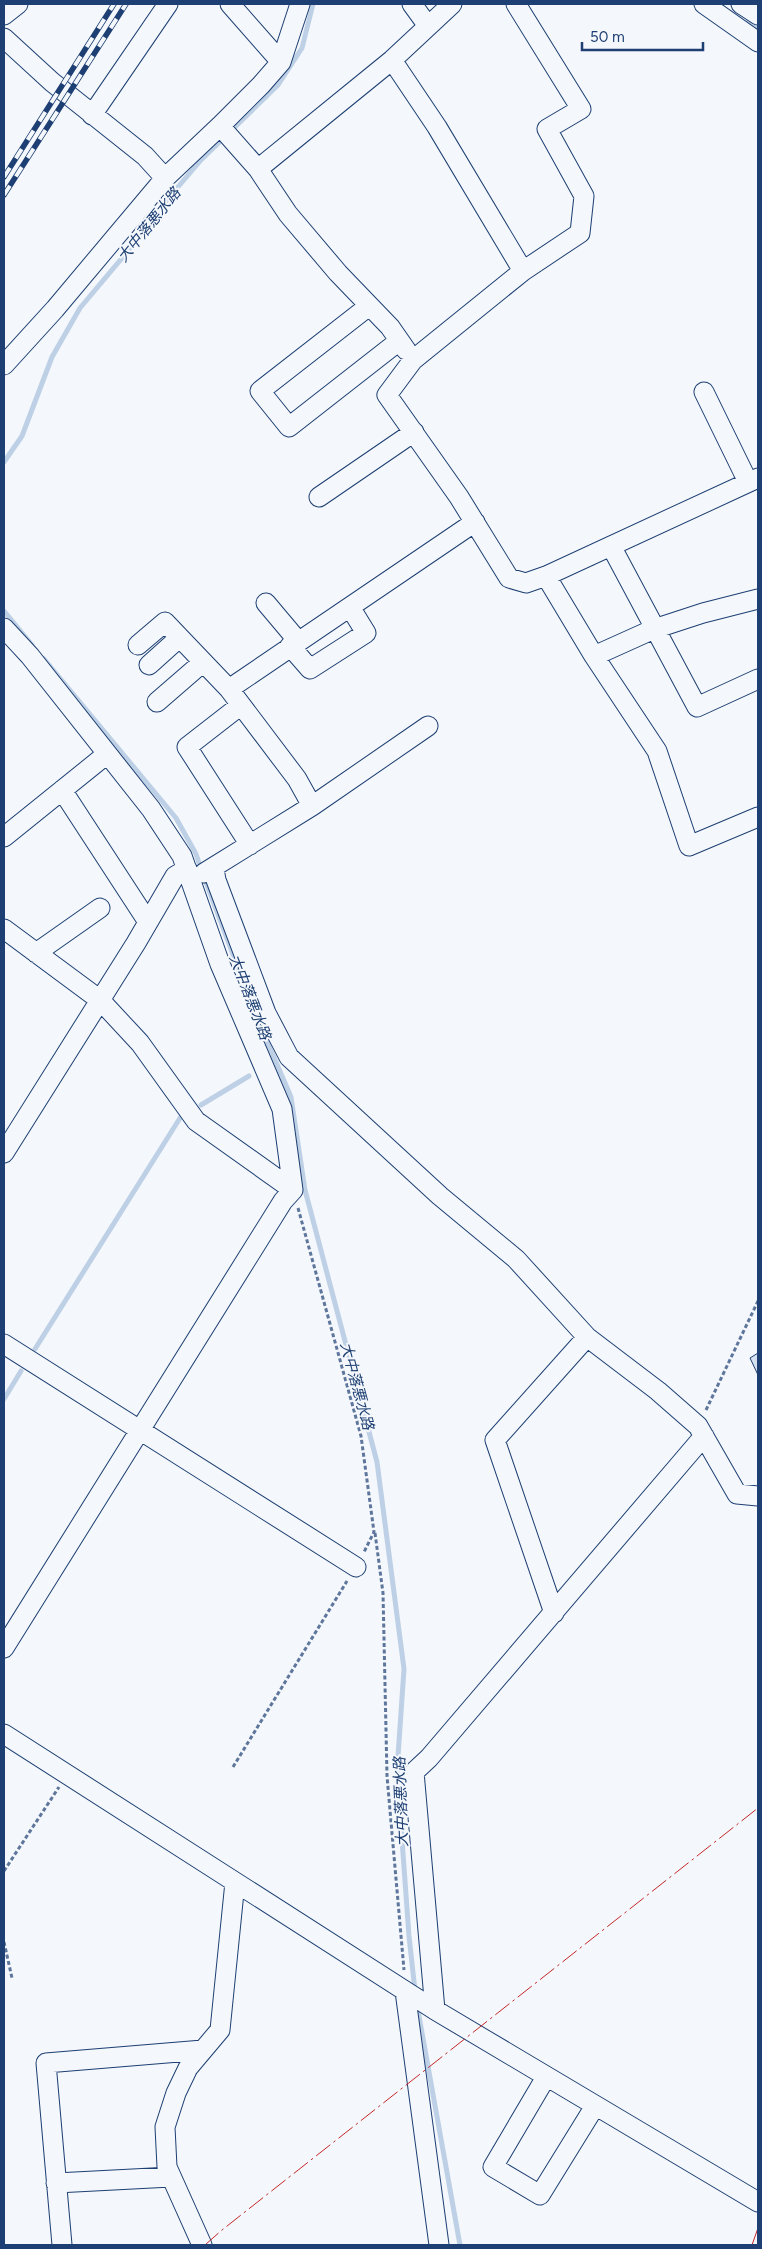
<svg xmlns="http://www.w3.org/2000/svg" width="762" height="2249" font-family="Figtree,'Noto Sans JP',sans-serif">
	<rect width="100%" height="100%" fill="#f4f7fb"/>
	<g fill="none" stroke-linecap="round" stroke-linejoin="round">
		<path stroke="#bed0e5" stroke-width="5" d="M 749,20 L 758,27
			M 4,462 L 22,436 L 52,357 L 80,308 L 138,239 L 160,208 L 201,160 L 278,85 L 302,48 L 313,4
			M 4,611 L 32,645
			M 44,659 L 176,818 L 196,854 L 201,869
			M 204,877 L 254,1011 L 291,1097 L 305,1190 L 377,1462 L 404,1669 L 397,1771 L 409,1936 L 415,1991
			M 201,1105 L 249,1076
			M 35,1349 L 180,1118
			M 4,1399 L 21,1371
			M 417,2005 L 460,2245"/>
	</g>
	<path fill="#d5e0f0" stroke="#1d3f73" d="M 758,1353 L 758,1375 L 750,1358 Z"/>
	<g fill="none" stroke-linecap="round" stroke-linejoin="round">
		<defs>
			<path id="minor" d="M 230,4 L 281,62
				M 412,4 L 428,26
				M 516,4 L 581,109 L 547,129 L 584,196 L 580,233 L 523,271
				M 704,4 L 758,42
				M 741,4 L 758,15
				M 4,15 L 18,4
				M 4,38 L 52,82 L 145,156 L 165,178 L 220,126 L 261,85 L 281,62 L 300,4
				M 392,60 L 437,127 L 523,271 L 413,360 L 387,395 L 459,497 L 509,578 L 526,583 L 546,576 L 758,478
				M 92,115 L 168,4
				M 220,126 L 258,169 L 288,214 L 338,273 L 390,327 L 406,350
				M 258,169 L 392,60 L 452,4
				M 369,306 L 260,391 L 289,427 L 399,341
				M 4,365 L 55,309 L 165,178
				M 704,392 L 748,482
				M 319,497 L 414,432
				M 611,546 L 697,707 L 758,679
				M 546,576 L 594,656 L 657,751 L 689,846 L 758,817
				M 266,603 L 298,641
				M 4,628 L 30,656 L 151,809 L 182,856 L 220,964 L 282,1109 L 293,1190
				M 138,645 L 165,622 L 229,689
				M 290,646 L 310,669 L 366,633 L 350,607
				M 594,656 L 654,629 L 703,613 L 758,599
				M 149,665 L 179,638
				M 157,702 L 202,663
				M 241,705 L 187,747 L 250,845
				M 62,790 L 148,922
				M 312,806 L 428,726
				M 4,837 L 107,754
				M 214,868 L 216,880 L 266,1013 L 289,1057 L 440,1196 L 516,1259 L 587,1337 L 658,1391 L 698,1426 L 737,1494 L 758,1496
				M 204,873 L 312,806 L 297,779 L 229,689 L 475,522
				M 4,929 L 100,1000 L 140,1043 L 196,1121 L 293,1190 L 283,1201 L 4,1648
				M 36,953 L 100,908
				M 4,1153 L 136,943 L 175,876 L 187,869
				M 4,1344 L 356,1567
				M 554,1613 L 495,1440 L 587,1337
				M 4,1734 L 435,2010 L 758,2202
				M 405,1991 L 439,2245
				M 435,2010 L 414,1772 L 429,1758 L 704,1436
				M 546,2077 L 493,2167 L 540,2195 L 595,2106
				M 56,2183 L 171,2177
				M 62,2245 L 46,2063 L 203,2050
				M 202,2245 L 167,2167 L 165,2127 L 176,2093 L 188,2068 L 220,2030 L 235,1882"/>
		</defs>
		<use href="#minor" stroke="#1d3f73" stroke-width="21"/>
		<path stroke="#5e769c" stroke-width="3" stroke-dasharray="4 2.5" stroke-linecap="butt" d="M 298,1208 L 361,1436 L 374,1532 L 364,1552
			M 706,1410 L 758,1301
			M 375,1533 L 383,1593 L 387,1776 L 404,1970
			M 233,1767 L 347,1581
			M 4,1871 L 59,1787
			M 4,1942 L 12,1978"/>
		<use href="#minor" stroke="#f4f7fb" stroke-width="19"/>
		<defs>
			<path id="rail" d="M 4,177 L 114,4
				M 4,195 L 126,4"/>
		</defs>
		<use href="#rail" stroke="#1d3f73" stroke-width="5.5"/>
		<use href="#rail" stroke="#f4f7fb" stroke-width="4" stroke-dasharray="11" stroke-linecap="butt"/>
		<path stroke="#c62828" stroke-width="1" stroke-dasharray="18 4 2.5 4" stroke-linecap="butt" d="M 205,2245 L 222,2230 L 758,1808
			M 752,2245 L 758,2228"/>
	</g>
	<g text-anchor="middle" stroke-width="4" stroke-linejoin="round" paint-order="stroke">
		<g font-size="15" font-style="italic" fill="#1d3f73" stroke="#f4f7fb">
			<text transform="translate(149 225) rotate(-51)" y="5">大中落悪水路</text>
			<text transform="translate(250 997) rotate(69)" y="5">大中落悪水路</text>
			<text transform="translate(357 1386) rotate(75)" y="5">大中落悪水路</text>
			<text transform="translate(401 1802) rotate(-92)" y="5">大中落悪水路</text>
		</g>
	</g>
	<rect width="762" height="2249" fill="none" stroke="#1d3f73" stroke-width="10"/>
	<path d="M582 42v8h121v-8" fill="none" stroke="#1d3f73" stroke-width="2.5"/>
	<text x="590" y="42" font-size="15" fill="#1d3f73" stroke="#f4f7fb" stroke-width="4" paint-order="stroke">50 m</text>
</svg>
